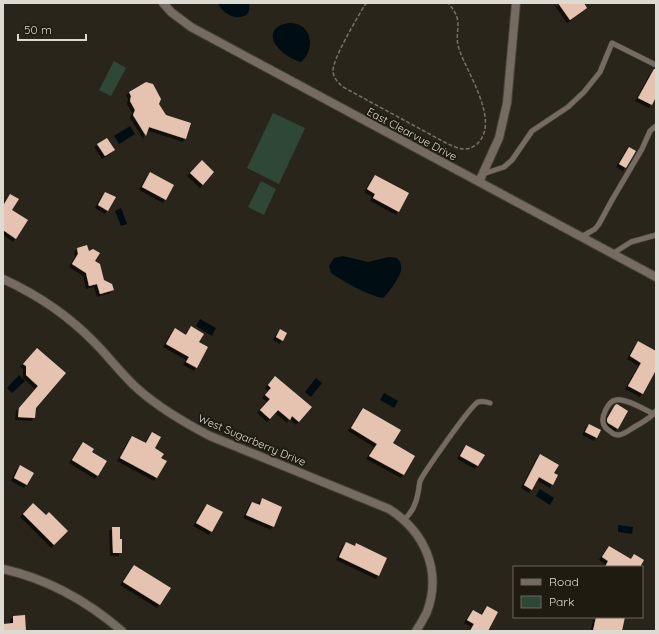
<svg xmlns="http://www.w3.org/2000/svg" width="659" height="634" font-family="Quicksand,sans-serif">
	<defs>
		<filter id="shadow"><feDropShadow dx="-3" dy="3" stdDeviation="0" flood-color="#0009"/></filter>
	</defs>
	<rect width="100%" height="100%" fill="#2a251a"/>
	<path fill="#2f4735" d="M 114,61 L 126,68 L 111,96 L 99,90 Z
		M 273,113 L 305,128 L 279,184 L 247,168 Z
		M 261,181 L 276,189 L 264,215 L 248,207 Z"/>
	<path fill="#000d13" d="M 218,3 L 249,3 C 253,24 225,20 218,3 Z
		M 288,23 C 292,23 297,23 301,26 C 314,34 312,53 301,62 C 290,60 267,44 274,31 C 277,26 283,24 288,23 Z
		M 130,126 L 135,134 L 119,144 L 114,136 Z
		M 121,208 L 127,224 L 121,226 L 115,211 Z
		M 343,256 L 368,262 L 389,257 L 397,258 C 400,261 402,265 401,270 C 400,277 389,293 383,298 C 364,294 347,283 331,273 L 329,266 L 334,258 Z
		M 200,319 L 216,328 L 212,336 L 196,326 Z
		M 19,375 L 25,381 L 12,393 L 7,388 Z
		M 316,378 L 322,383 L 311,397 L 305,392 Z
		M 384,393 L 398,401 L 394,408 L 380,400 Z
		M 540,489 L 554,498 L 550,505 L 536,496 Z
		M 618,525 L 633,527 L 632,534 L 618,532 Z"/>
	<path fill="#e5c3b0" filter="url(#shadow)" d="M 558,3 L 584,3 L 587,8 L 570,20 Z
		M 654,69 L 656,69 L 656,97 L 652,105 L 638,98 Z
		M 146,82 L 153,84 L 161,99 L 159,104 L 166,115 L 191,123 L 186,139 L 149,127 L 146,136 L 133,115 L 135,110 L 130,101 L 131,96 L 129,92 Z
		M 107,138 L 115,150 L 105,156 L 97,144 Z
		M 629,147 L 636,151 L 626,168 L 619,164 Z
		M 202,160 L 214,172 L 203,185 L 190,173 Z
		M 150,172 L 174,185 L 166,200 L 142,187 Z
		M 375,175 L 409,193 L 399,212 L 373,198 L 375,194 L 367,189 Z
		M 105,192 L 116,197 L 108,211 L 98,205 Z
		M 10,194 L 19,199 L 12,210 L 28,220 L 16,239 L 3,230 L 3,206 Z
		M 87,245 L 89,251 L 93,249 L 100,253 L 95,261 L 100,264 L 104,280 L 112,284 L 114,290 L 100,294 L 97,284 L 89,286 L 86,273 L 72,264 L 78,254 L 77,248 Z
		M 191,326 L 204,334 L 199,342 L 208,347 L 197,368 L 186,362 L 189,357 L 166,344 L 175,328 L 186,335 Z
		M 280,329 L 287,333 L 283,341 L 276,337 Z
		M 638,341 L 656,351 L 656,370 L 643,394 L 628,386 L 641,363 L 630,356 Z
		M 37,348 L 66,373 L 36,408 L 35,418 L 18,417 L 19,408 L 38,386 L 26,375 L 26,366 L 23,364 Z
		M 275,376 L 312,407 L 299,422 L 292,416 L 290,420 L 278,410 L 270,419 L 260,410 L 270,399 L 265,395 L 271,388 L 268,385 Z
		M 617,404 L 628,411 L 618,429 L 608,423 L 607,421 L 607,419 L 615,405 Z
		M 363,408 L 401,430 L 393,443 L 415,456 L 404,475 L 369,456 L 377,444 L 351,428 Z
		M 589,424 L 601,430 L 597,438 L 585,432 Z
		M 152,432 L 161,437 L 155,448 L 164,454 L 161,458 L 167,461 L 157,478 L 120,458 L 132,436 L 146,443 Z
		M 83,442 L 94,449 L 92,452 L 107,461 L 98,476 L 72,460 Z
		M 466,445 L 485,455 L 478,466 L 460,456 Z
		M 540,454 L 559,465 L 554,473 L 558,475 L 553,485 L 539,477 L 532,490 L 524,485 Z
		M 20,465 L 34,473 L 27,485 L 14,478 Z
		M 262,498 L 282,507 L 274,527 L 246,515 L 252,502 L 260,505 Z
		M 33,503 L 46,515 L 49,512 L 68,531 L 54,545 L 23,514 Z
		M 207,504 L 223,512 L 212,532 L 196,523 Z
		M 112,527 L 120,527 L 120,539 L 122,539 L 122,553 L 113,553 Z
		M 346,542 L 355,546 L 356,543 L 387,558 L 379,576 L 339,557 Z
		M 609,546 L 631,559 L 634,554 L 644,560 L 640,567 L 605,567 L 608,561 L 602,557 Z
		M 134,565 L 171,588 L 160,605 L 123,582 Z
		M 487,606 L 498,612 L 488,631 L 470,631 L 474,624 L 467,620 L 473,610 L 482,615 Z
		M 25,615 L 26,631 L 3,631 L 3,624 L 13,623 L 13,616 Z
		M 596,617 L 625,617 L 622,631 L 593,631 Z"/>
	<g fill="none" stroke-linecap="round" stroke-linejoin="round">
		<defs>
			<path id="service" d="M 483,174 L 504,167 L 512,160 L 532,131 L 568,107 L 584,92 L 600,72 L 612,43 L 656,65
				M 581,237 L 595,229 L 599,224 L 612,200 L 642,149 L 650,131 L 656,126
				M 612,254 L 631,242 L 656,235
				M 654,414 C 645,410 626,398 616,400 C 608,401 600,418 604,425 C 605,428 608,430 611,432 C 613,434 616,435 619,435 C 625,434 631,429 636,426 C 643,422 651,418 656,411
				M 404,520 C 412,512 416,505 418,493 C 419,489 419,485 420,481 C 425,471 471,405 478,402 C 482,401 487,402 490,403"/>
			<path id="minor" d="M 163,3 L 171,12 L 191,27 L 656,277
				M 479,182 L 499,138 L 507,103 L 516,3
				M 3,279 C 38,295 69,316 95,343 C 110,358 123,376 139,390 C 161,409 185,423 210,436 L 389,509 C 425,532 442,571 427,612 C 424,618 420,625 416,631
				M 3,569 C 48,579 87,601 122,631"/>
		</defs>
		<use href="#service" stroke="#474237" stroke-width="6"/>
		<use href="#minor" stroke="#474237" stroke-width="10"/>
		<path stroke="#757167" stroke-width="1.5" stroke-dasharray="4 2" stroke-linecap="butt" d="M 367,3 L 364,6 C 357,19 332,59 333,72 C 334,78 338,83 343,87 L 446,143 C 457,148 466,153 477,144 C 501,122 467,73 459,49 C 453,30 466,23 448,3"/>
		<use href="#service" stroke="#756b60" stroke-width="5"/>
		<use href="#minor" stroke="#756b60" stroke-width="8"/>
	</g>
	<g text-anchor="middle" stroke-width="4" stroke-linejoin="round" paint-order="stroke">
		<g font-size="11" fill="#dddad2" stroke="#201b10">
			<text transform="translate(412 134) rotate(28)" y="4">East Clearvue Drive</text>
			<text transform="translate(252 440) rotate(23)" y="4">West Sugarberry Drive</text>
		</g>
	</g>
	<rect width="659" height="634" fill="none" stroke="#dddad2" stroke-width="8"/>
	<rect x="513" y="566" width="130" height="52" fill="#201b10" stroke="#6c675e"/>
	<rect x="521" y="579" width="20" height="6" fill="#756b60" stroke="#6c675e"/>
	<text x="549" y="586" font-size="12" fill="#dddad2">Road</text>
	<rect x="521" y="596" width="20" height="12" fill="#2f4735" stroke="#6c675e"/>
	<text x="549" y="606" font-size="12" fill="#dddad2">Park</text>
	<path d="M18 34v6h68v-6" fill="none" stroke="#dddad2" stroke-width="2"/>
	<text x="24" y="34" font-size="12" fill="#dddad2" stroke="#201b10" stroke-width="3" paint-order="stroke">50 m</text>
</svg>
